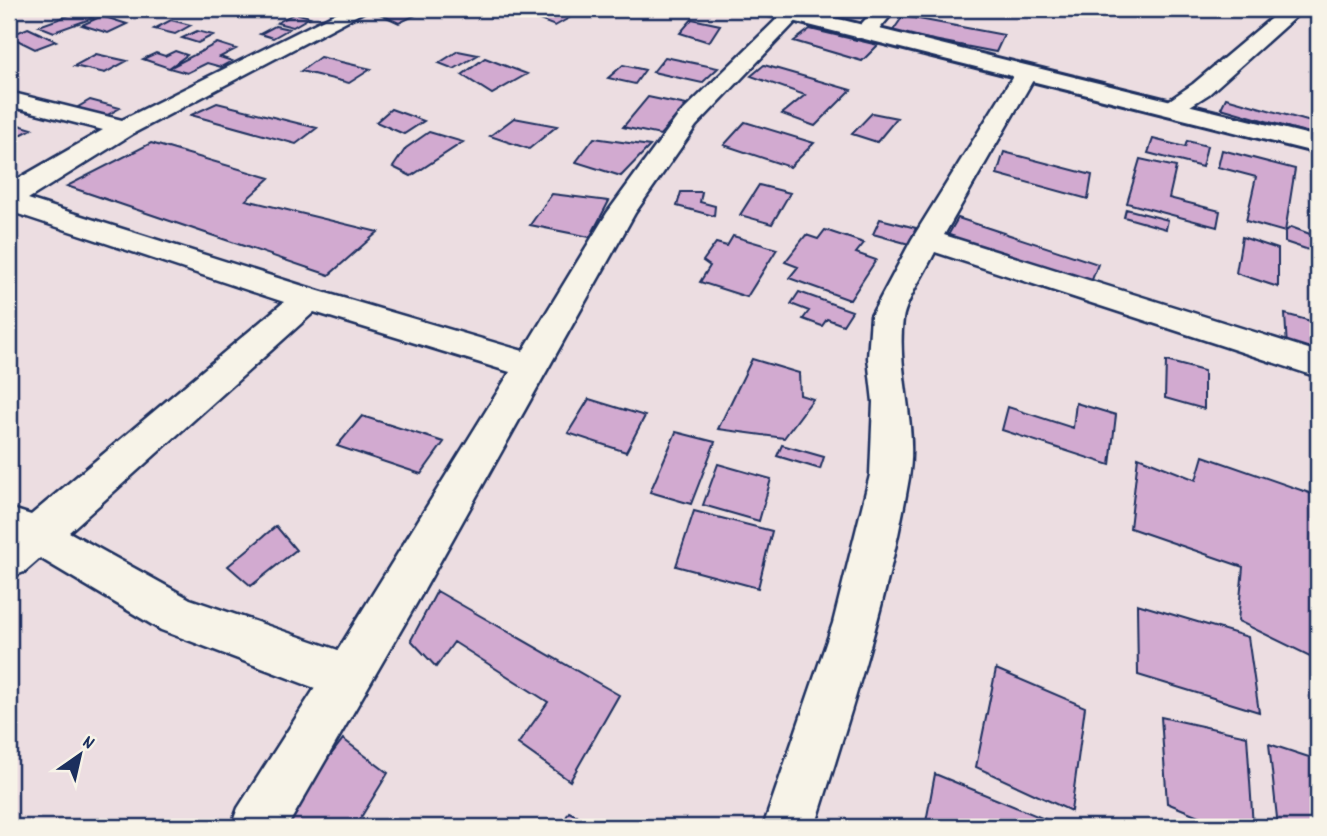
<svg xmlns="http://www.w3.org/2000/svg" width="1327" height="836" font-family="Dekko,sans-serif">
	<rect width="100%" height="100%" fill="#ecdde1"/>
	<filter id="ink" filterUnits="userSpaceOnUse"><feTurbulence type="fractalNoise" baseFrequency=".0143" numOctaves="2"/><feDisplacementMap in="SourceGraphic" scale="14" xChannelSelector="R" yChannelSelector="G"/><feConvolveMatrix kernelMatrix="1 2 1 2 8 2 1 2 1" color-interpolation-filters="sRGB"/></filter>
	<g filter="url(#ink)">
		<path fill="#d2aad0" stroke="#1b2f5e" stroke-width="2" d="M 379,9 L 410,9 L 420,13 L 399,23 L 373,11 Z
			M 545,9 L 562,9 L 576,14 L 555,26 L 532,17 Z
			M 78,12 L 93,18 L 54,32 L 39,26 Z
			M 295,13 L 310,17 L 293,27 L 277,23 Z
			M 102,16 L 127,24 L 108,33 L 82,25 Z
			M 903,16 L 1004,35 L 996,52 L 892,32 Z
			M 692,19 L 720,25 L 709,42 L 680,33 Z
			M 171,20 L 191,25 L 175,34 L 154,29 Z
			M 275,26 L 289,29 L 273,38 L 260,34 Z
			M 28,28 L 56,41 L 35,49 L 9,36 Z
			M 810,29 L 878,45 L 862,61 L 794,41 Z
			M 197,31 L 213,35 L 198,43 L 182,38 Z
			M 217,43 L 236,49 L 220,57 L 232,61 L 221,67 L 207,63 L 187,73 L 169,68 Z
			M 175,51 L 187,55 L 169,68 L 143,59 L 156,53 L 165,56 Z
			M 458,51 L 478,55 L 454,69 L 439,63 Z
			M 96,54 L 127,61 L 105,73 L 74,66 Z
			M 320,57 L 371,69 L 349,83 L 301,71 Z
			M 665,57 L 718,68 L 702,83 L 653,72 Z
			M 485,58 L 527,74 L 492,94 L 462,75 Z
			M 623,65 L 645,70 L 635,84 L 608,78 Z
			M 764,65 L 851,90 L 815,126 L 782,114 L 805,95 L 751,76 Z
			M 648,97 L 686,105 L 660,135 L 623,127 Z
			M 1226,98 L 1318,124 L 1318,136 L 1221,108 Z
			M 90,100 L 120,108 L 102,118 L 73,110 Z
			M 217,103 L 317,128 L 296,144 L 191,115 Z
			M 391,109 L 424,121 L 404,134 L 376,122 Z
			M 872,113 L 897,118 L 877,142 L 852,134 Z
			M 514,118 L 557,126 L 529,149 L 490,136 Z
			M 9,122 L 32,129 L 9,141 Z
			M 745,122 L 814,143 L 790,167 L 724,145 Z
			M 429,132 L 463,142 L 411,176 L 393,167 L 406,148 Z
			M 594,138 L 650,146 L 621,176 L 576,162 Z
			M 1153,139 L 1185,147 L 1187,141 L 1207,146 L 1202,167 L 1148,153 Z
			M 151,143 L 270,178 L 246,200 L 378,232 L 329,275 L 67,186 Z
			M 1222,150 L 1295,169 L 1285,232 L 1246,221 L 1256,177 L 1218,167 Z
			M 1004,152 L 1092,175 L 1088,199 L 997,174 Z
			M 1140,159 L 1176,167 L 1169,198 L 1220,211 L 1217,227 L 1127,203 Z
			M 759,185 L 790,193 L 772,224 L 740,215 Z
			M 681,192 L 702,192 L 700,202 L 715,206 L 714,216 L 677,206 Z
			M 552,194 L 609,201 L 590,237 L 530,225 Z
			M 1126,209 L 1168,220 L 1166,229 L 1124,217 Z
			M 958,218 L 1098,264 L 1090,285 L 947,237 Z
			M 880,219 L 916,228 L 909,244 L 873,234 Z
			M 1291,227 L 1318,237 L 1318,253 L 1285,242 L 1285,232 Z
			M 825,230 L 864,243 L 856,253 L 876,260 L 850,300 L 789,278 L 798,267 L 785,262 L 806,235 L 818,239 Z
			M 733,236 L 777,249 L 747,297 L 700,282 L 710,266 L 703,261 L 716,243 L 727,246 Z
			M 1242,237 L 1278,249 L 1278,287 L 1236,273 Z
			M 799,292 L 852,311 L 843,325 L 827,319 L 822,326 L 803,319 L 809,311 L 791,304 Z
			M 1285,314 L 1318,323 L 1318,357 L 1287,348 Z
			M 752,359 L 799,373 L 800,395 L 813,399 L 784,438 L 718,429 Z
			M 1166,361 L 1204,371 L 1204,409 L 1165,398 Z
			M 589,399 L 645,416 L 626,452 L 568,433 Z
			M 1076,403 L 1116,415 L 1110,465 L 1002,430 L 1008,407 L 1073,428 Z
			M 362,416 L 444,442 L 421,474 L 337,446 Z
			M 676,432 L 715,442 L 691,504 L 650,492 Z
			M 782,445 L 824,457 L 820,469 L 777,456 Z
			M 1203,456 L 1318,496 L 1318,660 L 1238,621 L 1243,567 L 1130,528 L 1138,457 L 1196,480 Z
			M 718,464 L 771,479 L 759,521 L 703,505 Z
			M 694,511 L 772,531 L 758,588 L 676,566 Z
			M 276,526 L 296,550 L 251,586 L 228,566 Z
			M 437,591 L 619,695 L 570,781 L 518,744 L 548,702 L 454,642 L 436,667 L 411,640 Z
			M 1137,604 L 1248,637 L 1259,712 L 1138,675 Z
			M 996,669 L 1085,707 L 1071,811 L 976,767 Z
			M 1161,717 L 1247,736 L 1253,827 L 1225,827 L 1167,803 Z
			M 343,739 L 388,773 L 355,827 L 276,827 Z
			M 1269,744 L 1318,760 L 1318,827 L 1278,827 Z
			M 935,774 L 1064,827 L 925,827 Z
			M 569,812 L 598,827 L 561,827 Z"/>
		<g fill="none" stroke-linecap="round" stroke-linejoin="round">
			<defs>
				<path id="minor" d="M 344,9 L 369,9 L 134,133 L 28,199 L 319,291 L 523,351 L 607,213 L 678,116 L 785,11 L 792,9 L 802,15 L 696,126 L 635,213 L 423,592 L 287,827 L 231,827 L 238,808 L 315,688 L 161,630 L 40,558 L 24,572 L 9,578 L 9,508 L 31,515 L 284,302 L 9,211 L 9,187 L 16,180 L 103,130 L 9,106 L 9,92 L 122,120 ZM 314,312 L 510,372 L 338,650 L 190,599 L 69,532 Z
					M 875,9 L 896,9 L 872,38 L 856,38 L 853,33 Z
					M 1282,9 L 1304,9 L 1209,94 L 1179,113 L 1161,113 L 1158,108 L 1193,84 Z
					M 1026,66 L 1037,73 L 944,235 L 1318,352 L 1318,377 L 935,252 C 927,269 906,300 903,319 C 896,371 918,425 909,478 C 889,597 851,712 815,827 L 763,827 L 833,623 L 870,475 L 873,402 L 868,358 L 871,316 L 912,239 L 1015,73 Z"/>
				<path id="tertiary" d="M 762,9 L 798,9 L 1318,137 L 1318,153 L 765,14 Z"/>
			</defs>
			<use href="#minor" stroke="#1b2f5e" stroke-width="5"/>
			<use href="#tertiary" stroke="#1b2f5e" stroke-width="6"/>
			<use href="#minor" fill="#f7f3e8" fill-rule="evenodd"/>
			<use href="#tertiary" fill="#f7f3e8" fill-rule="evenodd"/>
		</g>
	</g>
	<rect width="1327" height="836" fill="none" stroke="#f7f3e8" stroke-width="35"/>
	<rect x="18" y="18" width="1292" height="801" fill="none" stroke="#1b2f5e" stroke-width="2.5" filter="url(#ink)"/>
	<g transform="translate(80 755) rotate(34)" stroke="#f7f3e8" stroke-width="5" paint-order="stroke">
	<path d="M0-5L12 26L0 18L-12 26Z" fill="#1b2f5e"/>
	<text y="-10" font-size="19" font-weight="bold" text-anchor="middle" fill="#1b2f5e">N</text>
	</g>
</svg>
